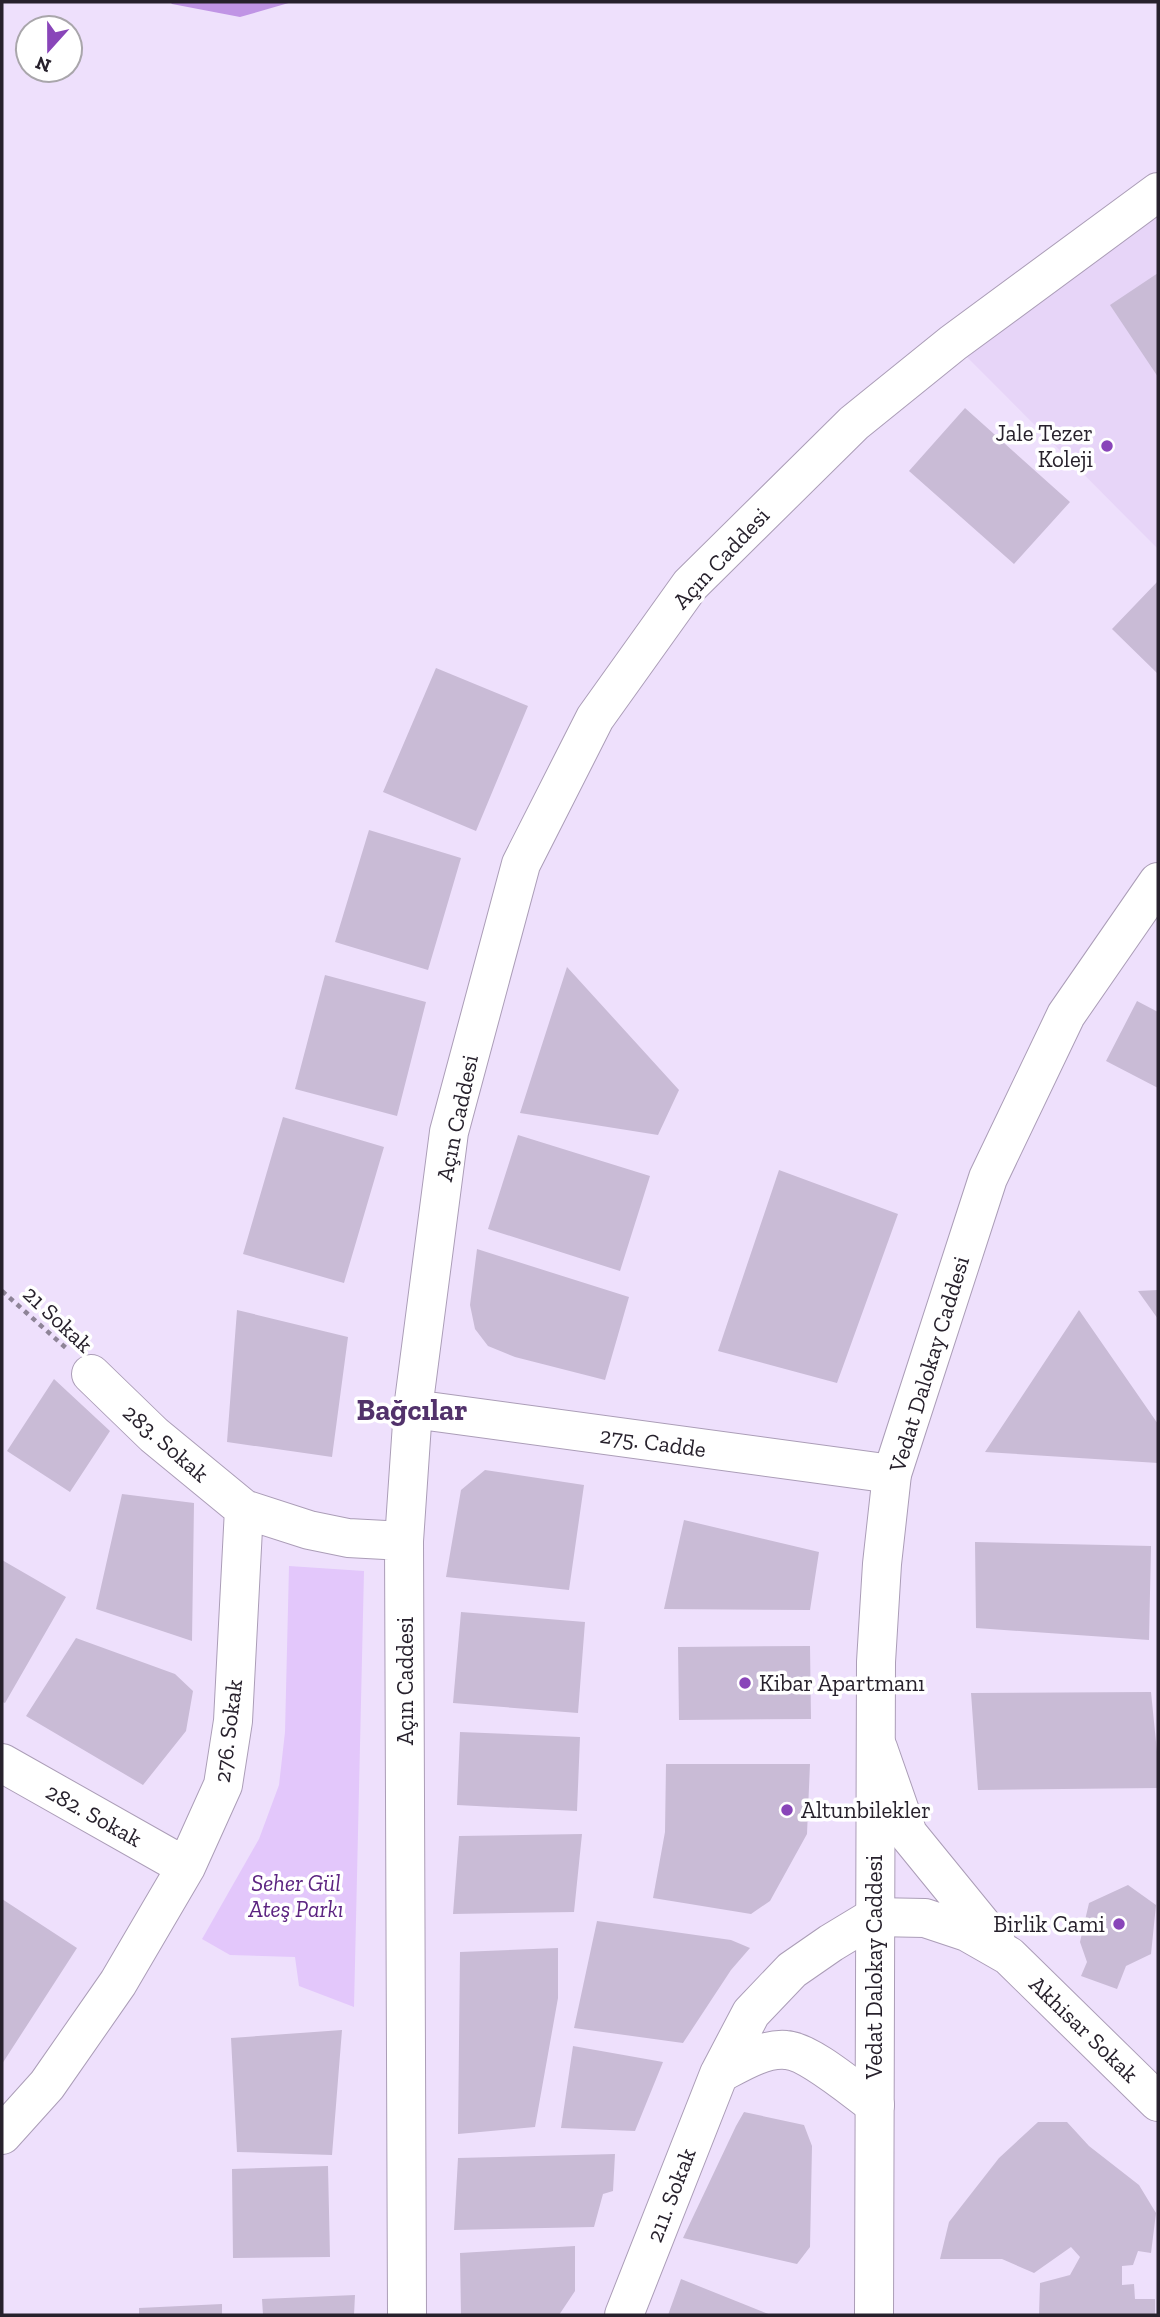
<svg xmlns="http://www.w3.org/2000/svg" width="1160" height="2317" font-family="'Zilla Slab',serif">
	<rect width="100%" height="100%" fill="#eee0fc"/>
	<path fill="#e7d5f8" d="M 1158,192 L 1158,549 L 953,343 Z"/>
	<path fill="#e3c7fb" d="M 289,1566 L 364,1571 L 354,2007 L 299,1986 L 295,1957 L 230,1955 L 202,1939 L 259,1839 L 279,1785 L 285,1732 Z"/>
	<path fill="#c094e5" d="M 170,2 L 292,2 L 240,17 L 172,4 Z"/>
	<path fill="#c9bbd6" d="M 1158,273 L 1158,377 L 1110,305 Z
		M 965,408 L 1070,502 L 1014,564 L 909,471 Z
		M 1158,581 L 1158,674 L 1112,629 Z
		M 436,668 L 528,706 L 476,831 L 383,792 Z
		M 369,830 L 461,858 L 428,970 L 335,942 Z
		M 567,967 L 679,1090 L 658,1135 L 520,1113 Z
		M 325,975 L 426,1002 L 397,1116 L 295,1089 Z
		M 1137,1001 L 1158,1012 L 1158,1088 L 1106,1061 Z
		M 283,1117 L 384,1147 L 344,1283 L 243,1254 Z
		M 518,1135 L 650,1176 L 620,1271 L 488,1229 Z
		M 779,1170 L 898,1214 L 837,1383 L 718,1351 Z
		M 477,1249 L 629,1297 L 605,1380 L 515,1357 L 488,1346 L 475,1329 L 470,1305 Z
		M 1158,1290 L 1158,1319 L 1138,1291 Z
		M 237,1310 L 348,1337 L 332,1457 L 227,1442 Z
		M 1079,1310 L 1158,1424 L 1158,1463 L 985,1452 Z
		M 54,1379 L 110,1431 L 70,1492 L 7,1451 Z
		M 485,1470 L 584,1485 L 569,1590 L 446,1577 L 461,1490 Z
		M 122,1494 L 194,1503 L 192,1641 L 96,1609 Z
		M 684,1520 L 819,1552 L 810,1610 L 664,1609 Z
		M 975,1542 L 1151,1546 L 1149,1640 L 976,1628 Z
		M 2,1560 L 66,1597 L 5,1703 L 2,1702 Z
		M 461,1612 L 585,1622 L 578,1713 L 453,1703 Z
		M 76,1638 L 175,1674 L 193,1691 L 186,1731 L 143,1785 L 26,1716 Z
		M 810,1646 L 811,1719 L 679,1720 L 678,1647 Z
		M 1151,1692 L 1158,1762 L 1158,1788 L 978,1790 L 971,1693 Z
		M 460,1732 L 580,1737 L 577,1811 L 457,1805 Z
		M 666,1764 L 810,1764 L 807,1834 L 770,1901 L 751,1914 L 653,1898 L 665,1832 Z
		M 582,1834 L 574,1912 L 453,1914 L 459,1836 Z
		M 1128,1885 L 1156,1905 L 1151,1954 L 1126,1966 L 1117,1989 L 1081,1976 L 1087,1962 L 1080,1942 L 1089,1903 Z
		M 2,1899 L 77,1948 L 2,2064 Z
		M 597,1921 L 731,1940 L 750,1948 L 731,1970 L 683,2043 L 574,2028 Z
		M 558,1948 L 558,1998 L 535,2127 L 458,2134 L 460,1952 Z
		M 342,2030 L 332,2155 L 237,2152 L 231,2038 Z
		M 573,2046 L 663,2062 L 635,2131 L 561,2128 Z
		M 744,2112 L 804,2125 L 812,2146 L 810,2247 L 797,2264 L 683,2238 L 736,2126 Z
		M 1038,2122 L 1067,2122 L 1089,2146 L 1139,2185 L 1156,2213 L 1151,2253 L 1138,2251 L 1133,2265 L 1122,2266 L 1122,2285 L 1134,2284 L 1135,2299 L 1155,2299 L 1155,2315 L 1039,2315 L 1040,2283 L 1070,2275 L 1080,2257 L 1071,2247 L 1034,2273 L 1002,2259 L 940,2259 L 949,2222 L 999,2158 Z
		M 615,2154 L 613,2191 L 603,2194 L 594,2227 L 454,2230 L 458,2158 Z
		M 328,2166 L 330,2257 L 233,2258 L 232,2169 Z
		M 575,2246 L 575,2291 L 559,2315 L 461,2315 L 460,2253 Z
		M 681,2279 L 771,2315 L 668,2315 Z
		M 355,2295 L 354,2315 L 263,2315 L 262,2299 Z
		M 222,2304 L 222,2315 L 139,2315 L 139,2308 Z"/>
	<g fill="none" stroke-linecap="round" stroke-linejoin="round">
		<defs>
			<path id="minor" d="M 91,1374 L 154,1435 L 244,1509
				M 413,1409 L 892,1474
				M 878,1748 L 908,1834 L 996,1942
				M 2,1763 L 186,1867
				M 719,2074 C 738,2064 763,2048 786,2050 C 809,2051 855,2091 875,2105
				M 2,2135 L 47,2085 L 118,1983 L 186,1867 L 223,1785 L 233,1721 L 244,1509 L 309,1530 L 348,1538 L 404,1541
				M 407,2315 L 404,1541 L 413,1409 L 449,1132 L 521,864 L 595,718 L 690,585 L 854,423 L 953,343 L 1158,192
				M 624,2315 L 719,2074 L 751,2013 L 792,1970 L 831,1943 L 874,1917 L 925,1918 L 967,1932 L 1009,1956 L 1158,2102"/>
			<path id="tertiary" d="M 874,2315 L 876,1662 L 882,1564 L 892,1474 L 988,1178 L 1066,1015 L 1158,882"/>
		</defs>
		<use href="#minor" stroke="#ab9db7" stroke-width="40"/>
		<use href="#tertiary" stroke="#ab9db7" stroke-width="40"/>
		<path stroke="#8e8497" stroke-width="4.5" stroke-dasharray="5 5" stroke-linecap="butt" d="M 2,1291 L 66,1348"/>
		<use href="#minor" stroke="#fff" stroke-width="38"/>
		<use href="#tertiary" stroke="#fff" stroke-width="38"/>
	</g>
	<g fill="#8945b9" stroke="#fff" stroke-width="2.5">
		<circle cx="1107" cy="446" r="7"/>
		<circle cx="745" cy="1683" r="7"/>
		<circle cx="787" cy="1810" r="7"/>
		<circle cx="1119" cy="1924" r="7"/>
	</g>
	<g text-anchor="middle" stroke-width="7" stroke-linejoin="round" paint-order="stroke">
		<g font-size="23" fill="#27212c" stroke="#fff" text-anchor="end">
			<text x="1093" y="441">Jale Tezer<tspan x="1093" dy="26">Koleji</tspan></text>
			<text x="759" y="1691" text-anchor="start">Kibar Apartmanı</text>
			<text x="801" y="1818" text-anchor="start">Altunbilekler</text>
			<text x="1105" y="1932">Birlik Cami</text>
		</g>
		<g font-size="23" fill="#27212c" stroke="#fff">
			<text transform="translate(721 558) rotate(-47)" y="8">Açın Caddesi</text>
			<text transform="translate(457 1118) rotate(-78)" y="8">Açın Caddesi</text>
			<text transform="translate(58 1319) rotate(43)" y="8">21 Sokak</text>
			<text transform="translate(929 1364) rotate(-73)" y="8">Vedat Dalokay Caddesi</text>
			<text transform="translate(653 1442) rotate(8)" y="8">275. Cadde</text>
			<text transform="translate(166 1443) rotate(41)" y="8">283. Sokak</text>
			<text transform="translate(405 1681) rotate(-90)" y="8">Açın Caddesi</text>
			<text transform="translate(228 1731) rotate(-83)" y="8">276. Sokak</text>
			<text transform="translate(94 1815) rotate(29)" y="8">282. Sokak</text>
			<text transform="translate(874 1967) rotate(-90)" y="8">Vedat Dalokay Caddesi</text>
			<text transform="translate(1084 2029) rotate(44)" y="8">Akhisar Sokak</text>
			<text transform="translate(671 2195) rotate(-69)" y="8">211. Sokak</text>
		</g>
		<g font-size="23" font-style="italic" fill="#5c2481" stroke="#fff">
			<text x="296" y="1891">Seher Gül<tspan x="296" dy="26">Ateş Parkı</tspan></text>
		</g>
		<g font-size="30" font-weight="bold" fill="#52326b" stroke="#fff">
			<text x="412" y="1420">Bağcılar</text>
		</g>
	</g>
	<rect width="1160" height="2317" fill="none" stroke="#27212c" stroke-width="7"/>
	<g transform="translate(49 49) rotate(201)"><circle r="33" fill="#ffffff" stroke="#a9a6ab" stroke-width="2"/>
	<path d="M0-5L12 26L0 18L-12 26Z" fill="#8945b9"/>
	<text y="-10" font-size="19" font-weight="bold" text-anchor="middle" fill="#27212c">N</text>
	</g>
</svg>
